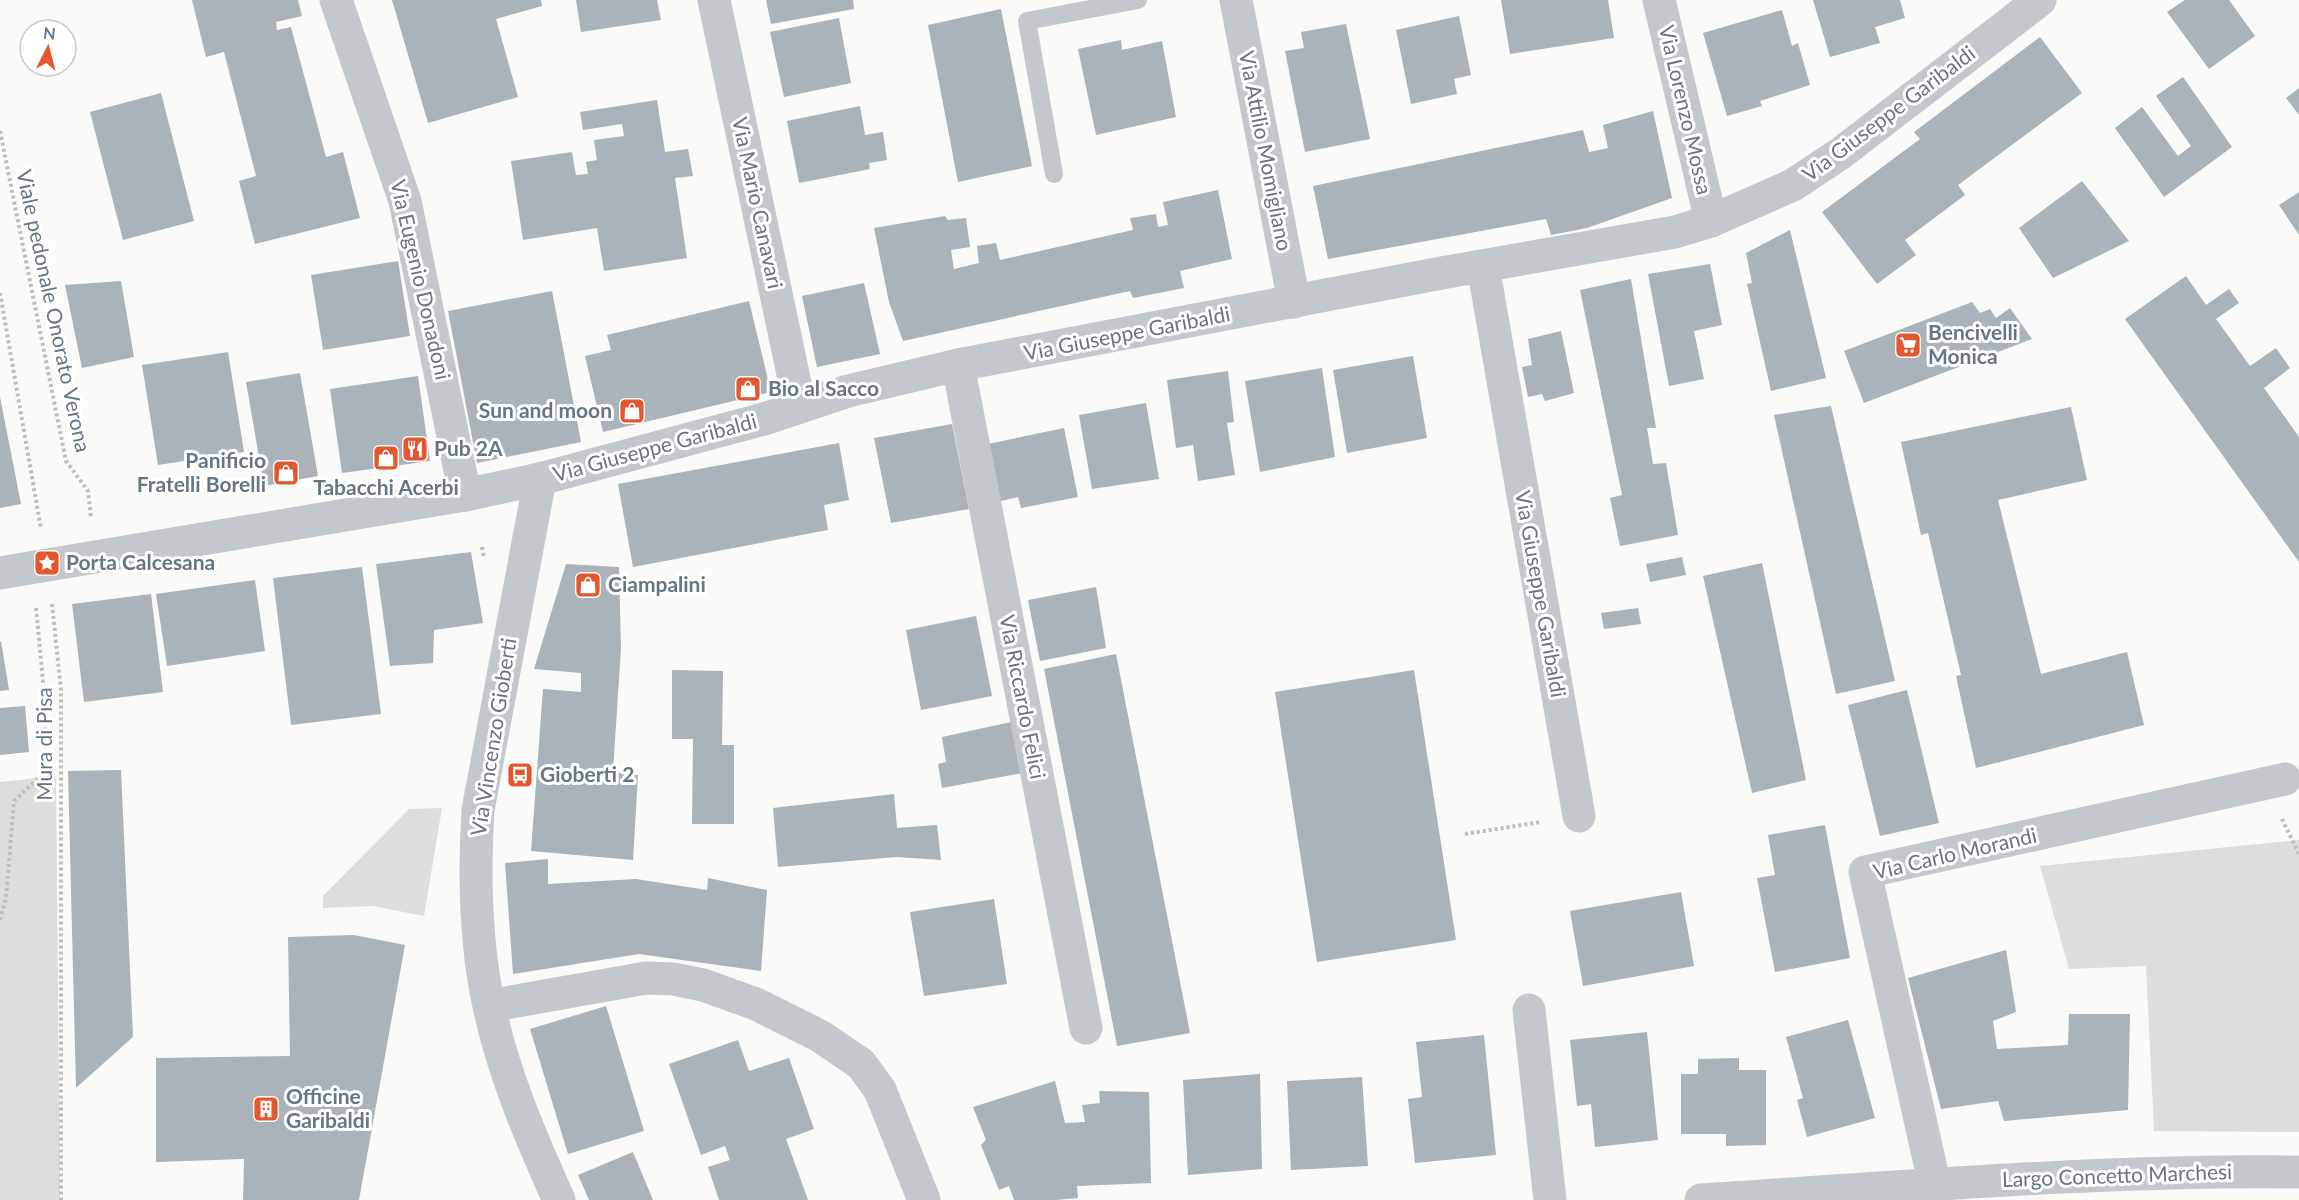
<svg xmlns="http://www.w3.org/2000/svg" width="2299" height="1200" font-family="Lato,sans-serif">
	<rect width="100%" height="100%" fill="#fafaf8"/>
	<path fill="#dadfd7" d="M 56,776 L 60,1200 L 0,1200 L 0,782 Z
		M 442,808 L 424,916 L 373,906 L 323,908 L 323,896 L 409,809 Z
		M 2299,840 L 2299,1132 L 2154,1131 L 2146,966 L 2069,969 L 2040,866 Z"/>
	<path fill="#aab3b9" d="M 192,0 L 298,0 L 302,16 L 276,22 L 277,30 L 291,27 L 326,157 L 343,152 L 360,218 L 255,244 L 239,181 L 256,176 L 224,52 L 206,57 Z
		M 392,0 L 541,0 L 542,6 L 496,19 L 518,97 L 428,123 Z
		M 576,0 L 657,0 L 661,20 L 581,32 Z
		M 766,0 L 853,0 L 854,9 L 771,24 Z
		M 1501,0 L 1608,0 L 1614,38 L 1510,54 Z
		M 1813,0 L 1900,0 L 1905,18 L 1875,27 L 1880,43 L 1830,57 Z
		M 2185,0 L 2229,0 L 2255,36 L 2209,69 L 2167,12 Z
		M 1001,9 L 1032,166 L 958,182 L 928,25 Z
		M 1782,10 L 1792,46 L 1798,43 L 1810,85 L 1760,101 L 1762,106 L 1727,116 L 1703,33 Z
		M 1459,16 L 1471,75 L 1454,79 L 1457,94 L 1411,104 L 1396,30 Z
		M 839,18 L 851,83 L 784,97 L 770,32 Z
		M 1346,24 L 1370,139 L 1305,152 L 1285,51 L 1304,48 L 1301,32 Z
		M 2040,37 L 2082,93 L 1958,185 L 1965,195 L 1905,240 L 1916,255 L 1877,284 L 1822,212 L 1920,139 L 1914,132 Z
		M 1121,40 L 1122,50 L 1162,41 L 1176,117 L 1096,135 L 1078,49 Z
		M 2183,77 L 2232,147 L 2164,197 L 2115,128 L 2142,107 L 2178,156 L 2191,146 L 2156,96 Z
		M 2299,88 L 2299,115 L 2286,98 Z
		M 161,93 L 194,221 L 123,240 L 90,112 Z
		M 657,100 L 665,152 L 688,149 L 693,176 L 675,178 L 687,258 L 604,271 L 597,228 L 523,240 L 511,161 L 572,152 L 576,175 L 588,174 L 586,162 L 597,160 L 594,140 L 624,136 L 622,124 L 583,130 L 580,112 Z
		M 860,106 L 865,135 L 883,132 L 887,160 L 869,163 L 870,169 L 799,183 L 787,121 Z
		M 1653,111 L 1672,198 L 1587,228 L 1551,235 L 1546,219 L 1328,259 L 1313,186 L 1583,130 L 1589,152 L 1608,148 L 1603,125 Z
		M 2082,181 L 2129,241 L 2053,278 L 2019,228 Z
		M 1218,190 L 1232,259 L 1180,271 L 1184,288 L 1133,298 L 1130,291 L 903,341 L 889,302 L 874,228 L 945,216 L 948,220 L 966,218 L 970,247 L 951,250 L 954,269 L 979,263 L 977,246 L 996,243 L 1000,260 L 1133,230 L 1130,218 L 1156,214 L 1158,227 L 1168,225 L 1163,202 Z
		M 2299,192 L 2299,235 L 2279,205 Z
		M 1790,230 L 1826,378 L 1771,391 L 1747,284 L 1752,283 L 1746,253 Z
		M 398,261 L 410,336 L 323,350 L 311,275 Z
		M 1710,264 L 1722,325 L 1694,331 L 1704,379 L 1669,386 L 1648,274 Z
		M 2186,276 L 2206,305 L 2229,289 L 2239,303 L 2216,319 L 2250,366 L 2276,348 L 2290,368 L 2264,388 L 2299,437 L 2299,562 L 2125,319 Z
		M 1631,279 L 1656,428 L 1647,428 L 1653,464 L 1666,463 L 1678,535 L 1620,546 L 1610,498 L 1622,495 L 1580,290 Z
		M 121,281 L 134,357 L 82,368 L 65,285 Z
		M 864,283 L 880,354 L 817,367 L 802,296 Z
		M 552,291 L 581,442 L 477,463 L 448,311 Z
		M 749,301 L 771,392 L 603,432 L 585,356 L 611,350 L 607,335 Z
		M 1972,302 L 1980,313 L 1990,309 L 1996,318 L 2010,308 L 2032,339 L 1864,403 L 1844,351 Z
		M 1561,331 L 1574,393 L 1545,401 L 1542,394 L 1528,397 L 1522,367 L 1532,365 L 1528,339 Z
		M 228,352 L 244,452 L 158,465 L 142,365 Z
		M 1413,356 L 1427,438 L 1347,453 L 1333,370 Z
		M 1322,368 L 1335,457 L 1260,472 L 1245,381 Z
		M 1228,371 L 1234,422 L 1227,423 L 1235,475 L 1198,481 L 1193,445 L 1176,448 L 1167,380 Z
		M 300,373 L 318,476 L 264,486 L 246,382 Z
		M 418,376 L 430,461 L 342,473 L 330,389 Z
		M 0,397 L 21,504 L 0,508 Z
		M 1146,403 L 1159,479 L 1092,489 L 1079,415 Z
		M 1831,406 L 1895,681 L 1836,694 L 1774,415 Z
		M 2071,407 L 2087,480 L 1998,500 L 2041,674 L 2127,652 L 2144,725 L 1976,768 L 1956,676 L 1961,675 L 1928,533 L 1921,535 L 1901,442 Z
		M 952,424 L 969,509 L 891,523 L 874,438 Z
		M 1064,428 L 1078,497 L 1021,508 L 1018,497 L 993,503 L 983,445 Z
		M 839,443 L 849,500 L 824,505 L 828,530 L 633,567 L 618,484 Z
		M 471,552 L 483,623 L 434,630 L 433,663 L 390,666 L 376,564 Z
		M 1682,557 L 1686,575 L 1650,582 L 1646,564 Z
		M 1762,563 L 1806,780 L 1752,793 L 1703,576 Z
		M 566,564 L 619,567 L 621,648 L 613,772 L 638,775 L 633,860 L 531,851 L 543,689 L 581,692 L 581,673 L 534,669 Z
		M 362,567 L 381,714 L 291,725 L 273,578 Z
		M 255,580 L 265,651 L 167,666 L 156,594 Z
		M 1096,587 L 1106,648 L 1040,661 L 1028,600 Z
		M 151,594 L 163,692 L 84,702 L 72,604 Z
		M 1638,608 L 1641,624 L 1604,629 L 1601,613 Z
		M 976,616 L 992,696 L 921,710 L 906,630 Z
		M 1,641 L 9,690 L 0,691 L 0,642 Z
		M 1116,654 L 1190,1033 L 1117,1046 L 1044,669 Z
		M 672,670 L 723,671 L 722,745 L 734,745 L 734,824 L 692,824 L 693,739 L 672,739 Z
		M 1414,670 L 1456,940 L 1317,962 L 1275,692 Z
		M 1907,690 L 1939,823 L 1880,836 L 1848,705 Z
		M 25,706 L 29,752 L 0,755 L 0,708 Z
		M 1011,722 L 1022,773 L 942,788 L 938,764 L 946,762 L 942,737 Z
		M 121,770 L 133,1037 L 76,1088 L 68,771 Z
		M 894,794 L 897,828 L 937,825 L 941,860 L 897,857 L 778,867 L 773,808 Z
		M 1825,825 L 1850,958 L 1775,972 L 1757,878 L 1775,875 L 1768,835 Z
		M 548,859 L 548,884 L 636,879 L 707,890 L 708,878 L 767,890 L 761,971 L 639,954 L 513,974 L 505,863 Z
		M 1681,892 L 1694,966 L 1583,986 L 1570,911 Z
		M 994,899 L 1007,984 L 924,996 L 910,912 Z
		M 354,935 L 405,945 L 359,1200 L 243,1200 L 244,1159 L 156,1162 L 156,1058 L 290,1056 L 288,937 Z
		M 2006,950 L 2016,1012 L 1993,1021 L 1997,1049 L 2068,1045 L 2069,1014 L 2130,1014 L 2128,1110 L 2004,1121 L 1998,1101 L 1941,1109 L 1908,978 Z
		M 606,1006 L 644,1131 L 568,1154 L 530,1029 Z
		M 1848,1020 L 1875,1118 L 1807,1137 L 1797,1100 L 1803,1098 L 1786,1037 Z
		M 1647,1032 L 1658,1140 L 1595,1147 L 1591,1104 L 1577,1106 L 1570,1040 Z
		M 1484,1035 L 1496,1155 L 1415,1163 L 1408,1099 L 1422,1097 L 1416,1042 Z
		M 738,1040 L 749,1071 L 789,1058 L 814,1129 L 786,1139 L 808,1200 L 719,1200 L 708,1167 L 730,1160 L 725,1146 L 701,1155 L 669,1064 Z
		M 1739,1058 L 1739,1070 L 1766,1070 L 1766,1145 L 1726,1146 L 1726,1134 L 1681,1134 L 1681,1074 L 1698,1074 L 1698,1059 Z
		M 1260,1074 L 1262,1169 L 1188,1175 L 1183,1080 Z
		M 1362,1077 L 1368,1166 L 1291,1170 L 1287,1081 Z
		M 1055,1081 L 1065,1123 L 1085,1122 L 1082,1105 L 1100,1103 L 1099,1091 L 1149,1092 L 1151,1183 L 1077,1186 L 1078,1198 L 1056,1200 L 1014,1200 L 1009,1186 L 999,1190 L 981,1145 L 986,1140 L 973,1107 Z
		M 633,1152 L 653,1200 L 589,1200 L 578,1175 Z"/>
	<g fill="none" stroke-linecap="round" stroke-linejoin="round">
		<path stroke="#bbbfc2" stroke-width="4" stroke-dasharray="3 3" stroke-linecap="butt" d="M 0,131 L 66,461 L 88,491 L 91,517
			M 0,293 L 41,529
			M 482,547 L 484,558
			M 52,604 L 61,690 L 61,1200
			M 2282,819 L 2299,854
			M 1465,834 L 1541,822
			M 0,920 L 6,898 L 14,801 L 45,772 L 45,702 L 36,607"/>
		<path stroke="#c3c8cc" stroke-width="18" d="M 1054,174 L 1027,21 L 1138,0"/>
		<path stroke="#c3c8cc" stroke-width="33" d="M 336,0 L 405,201 L 465,495
			M 714,0 L 800,407
			M 1236,0 L 1294,302
			M 1659,0 L 1711,221
			M 1483,266 L 1579,816
			M 958,365 L 1086,1028
			M 540,479 L 478,810 C 474,875 475,942 489,1006 C 503,1073 531,1138 559,1200
			M 489,1006 L 646,978 L 673,979 L 703,985 L 756,1004 L 820,1036 L 861,1064 L 880,1090 L 924,1200
			M 1529,1010 L 1550,1200
			M 1701,1200 C 1900,1187 2099,1170 2299,1172
			M 1938,1200 L 1865,872 L 2285,779"/>
		<path stroke="#c3c8cc" stroke-width="33" d="M 0,573 L 465,495 L 540,479 L 764,419 L 848,391 L 958,365 L 1447,272 L 1675,232 L 1711,221 L 1793,185 L 1841,153 L 2040,0"/>
	</g>
	<defs>
		<symbol id="supermarket-square" viewBox="-11 -11 22 22"><rect x="-9" y="-9" width="18" height="18" rx="4" fill="#e4572e" stroke="#fff"/><path d="M-6-5.5h2.5l.6 2H6L4.5 2H-2.5L-4.4-4H-6ZM-1.5 3.2a1.3 1.3 0 1 0 .1 0ZM3 3.2a1.3 1.3 0 1 0 .1 0Z" fill="#fff"/></symbol>
		<symbol id="shop-square" viewBox="-11 -11 22 22"><rect x="-9" y="-9" width="18" height="18" rx="4" fill="#e4572e" stroke="#fff"/><path d="M-5-2.5h2.3a2.7 3.5 0 0 1 5.4 0H5L5.5 6h-11ZM-1.5-2.5h3a1.5 2.3 0 0 0-3 0Z" fill="#fff"/></symbol>
		<symbol id="restaurant-square" viewBox="-11 -11 22 22"><rect x="-9" y="-9" width="18" height="18" rx="4" fill="#e4572e" stroke="#fff"/><path d="M-5-6h1v4h1v-4h1v4h1v-4h1v5L-1.5 .5V6h-2V.5L-5-1ZM5-6V6H3V1.5H1.5Q1.5-4 5-6Z" fill="#fff"/></symbol>
		<symbol id="sight-square" viewBox="-11 -11 22 22"><rect x="-9" y="-9" width="18" height="18" rx="4" fill="#e4572e" stroke="#fff"/><path d="M0-6L1.8-2.2L6-1.7L2.9 1.2L3.7 5.4L0 3.3L-3.7 5.4L-2.9 1.2L-6-1.7L-1.8-2.2Z" fill="#fff"/></symbol>
		<symbol id="bus-square" viewBox="-11 -11 22 22"><rect x="-9" y="-9" width="18" height="18" rx="4" fill="#e4572e" stroke="#fff"/><path d="M-5-6H5V4H4V6H2V4H-2V6H-4V4H-5ZM-3.5-4V0h7V-4ZM-3.5 1.2v1.5H-2V1.2ZM2 1.2v1.5H3.5V1.2Z" fill="#fff"/></symbol>
		<symbol id="building-square" viewBox="-11 -11 22 22"><rect x="-9" y="-9" width="18" height="18" rx="4" fill="#e4572e" stroke="#fff"/><path d="M-4-6H4V6H1V3H-1V6H-4ZM-2.5-4.3h1.7v1.8h-1.7ZM.8-4.3h1.7v1.8H.8ZM-2.5-1h1.7V.8h-1.7ZM.8-1h1.7V.8H.8Z" fill="#fff"/></symbol>
	</defs>
	<g fill-rule="evenodd">
		<use href="#supermarket-square" x="1893" y="330" width="30" height="30"/>
		<use href="#shop-square" x="733" y="374" width="30" height="30"/>
		<use href="#shop-square" x="617" y="396" width="30" height="30"/>
		<use href="#restaurant-square" x="400" y="434" width="30" height="30"/>
		<use href="#shop-square" x="371" y="443" width="30" height="30"/>
		<use href="#shop-square" x="271" y="458" width="30" height="30"/>
		<use href="#sight-square" x="32" y="548" width="30" height="30"/>
		<use href="#shop-square" x="573" y="570" width="30" height="30"/>
		<use href="#bus-square" x="505" y="760" width="30" height="30"/>
		<use href="#building-square" x="251" y="1094" width="30" height="30"/>
	</g>
	<g text-anchor="middle" stroke-width="6" stroke-linejoin="round" paint-order="stroke">
		<g font-size="21" fill="#657683" stroke="#fff">
			<text transform="translate(1685 110) rotate(77)" y="7">Via Lorenzo Mossa</text>
			<text transform="translate(1889 114) rotate(-37)" y="7">Via Giuseppe Garibaldi</text>
			<text transform="translate(1265 151) rotate(79)" y="7">Via Attilio Momigliano</text>
			<text transform="translate(757 203) rotate(78)" y="7">Via Mario Canavari</text>
			<text transform="translate(420 280) rotate(77)" y="7">Via Eugenio Donadoni</text>
			<text transform="translate(53 311) rotate(78)" y="7">Viale pedonale Onorato Verona</text>
			<text transform="translate(1127 334) rotate(-11)" y="7">Via Giuseppe Garibaldi</text>
			<text transform="translate(655 448) rotate(-15)" y="7">Via Giuseppe Garibaldi</text>
			<text transform="translate(1540 594) rotate(80)" y="7">Via Giuseppe Garibaldi</text>
			<text transform="translate(1022 697) rotate(79)" y="7">Via Riccardo Felici</text>
			<text transform="translate(494 737) rotate(-81)" y="7">Via Vincenzo Gioberti</text>
			<text transform="translate(45 744) rotate(-90)" y="7">Mura di Pisa</text>
			<text transform="translate(1955 854) rotate(-13)" y="7">Via Carlo Morandi</text>
			<text transform="translate(2117 1176) rotate(-2)" y="7">Largo Concetto Marchesi</text>
		</g>
		<g font-size="21" font-weight="bold" fill="#657683" stroke="#fff" text-anchor="start">
			<text x="1928" y="340">Bencivelli<tspan x="1928" dy="24">Monica</tspan></text>
			<text x="768" y="396">Bio al Sacco</text>
			<text x="612" y="418" text-anchor="end">Sun and moon</text>
			<text x="434" y="456">Pub 2A</text>
			<text x="266" y="468" text-anchor="end">Panificio<tspan x="266" dy="24">Fratelli Borelli</tspan></text>
			<text x="386" y="495" text-anchor="middle">Tabacchi Acerbi</text>
			<text x="66" y="570">Porta Calcesana</text>
			<text x="608" y="592">Ciampalini</text>
			<text x="540" y="782">Gioberti 2</text>
			<text x="286" y="1104">Officine<tspan x="286" dy="24">Garibaldi</tspan></text>
		</g>
	</g>
	<g transform="translate(48 48) rotate(6)"><circle r="28" fill="#ffffff" stroke="#c1c8cd" stroke-width="1.5"/>
	<path d="M0-4.5L10 22L0 15L-10 22Z" fill="#e4572e"/>
	<text y="-9" font-size="16" font-weight="bold" text-anchor="middle" fill="#657683">N</text>
	</g>
</svg>
